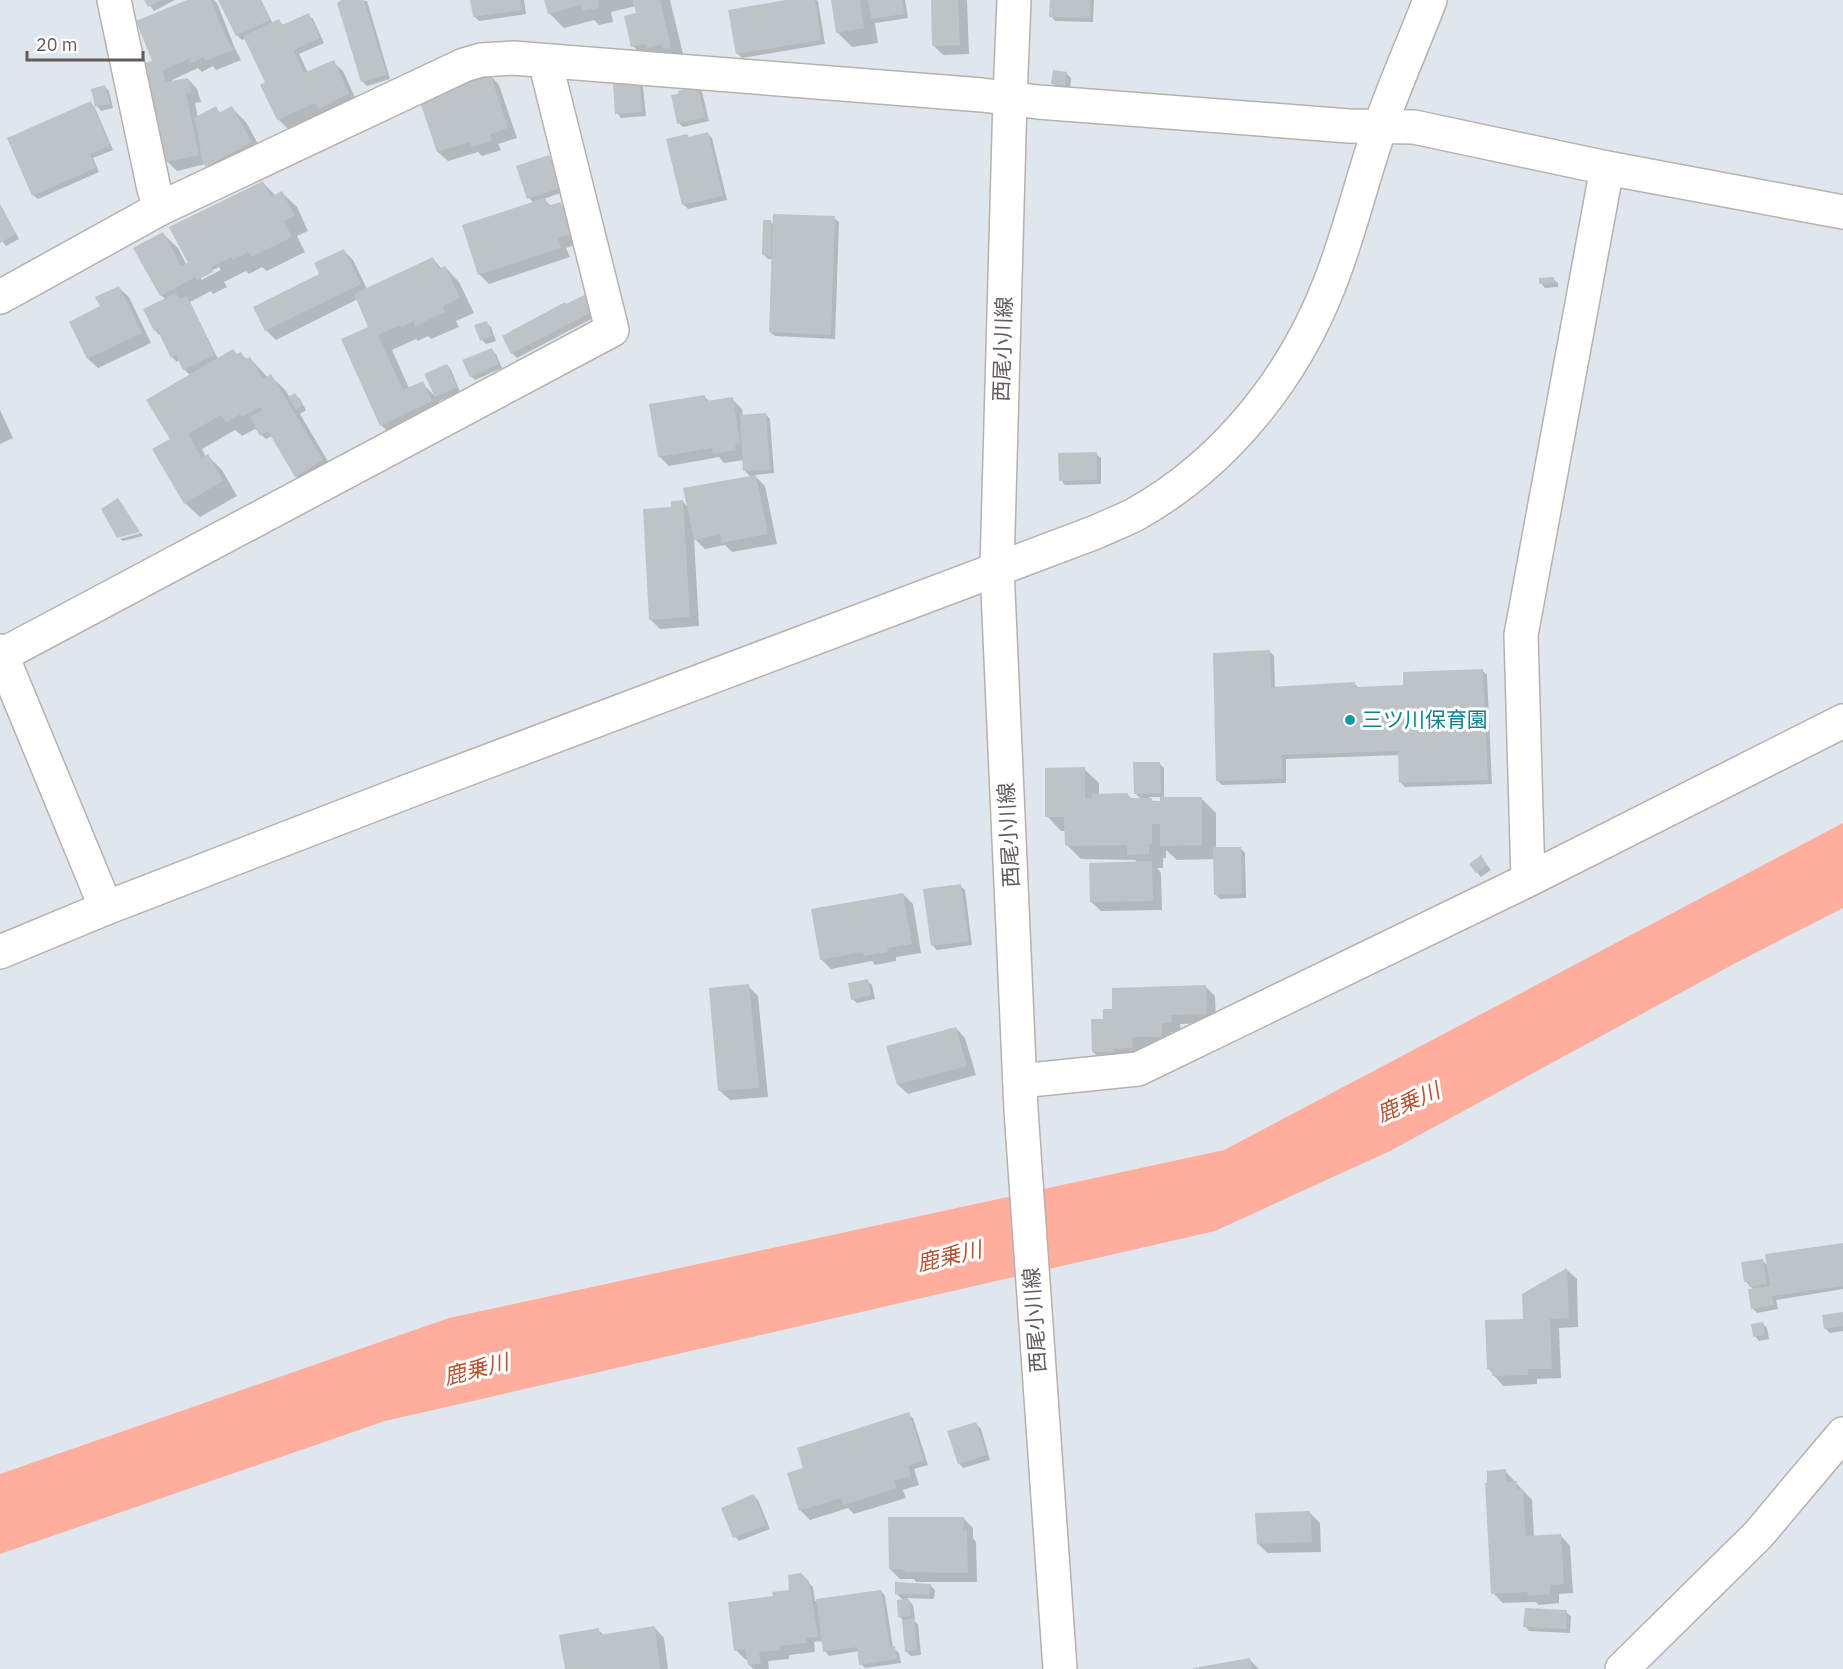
<svg xmlns="http://www.w3.org/2000/svg" width="1843" height="1669" font-family="'IBM Plex Sans','Noto Sans JP',sans-serif">
	<rect width="100%" height="100%" fill="#e0e6ed"/>
	<path fill="#ffad9d" d="M 1843,823 L 1843,908 L 1730,966 L 1390,1151 L 1215,1231 L 385,1421 L 0,1554 L 0,1474 L 449,1318 L 1224,1150 Z"/>
	<path fill="#0003" fill-rule="evenodd" d="M 146,0 L 175,0 L 154,11 Z
		M 191,0 L 214,0 L 217,3 L 234,46 L 241,60 L 216,70 L 213,66 L 202,72 L 198,68 L 172,80 L 172,82 L 188,79 L 197,89 L 201,102 L 195,103 L 198,118 L 216,108 L 221,114 L 232,108 L 246,122 L 265,157 L 221,181 L 206,164 L 177,171 L 167,161 L 154,62 Z
		M 220,0 L 261,0 L 273,24 L 279,21 L 284,26 L 308,15 L 313,19 L 324,43 L 299,54 L 308,73 L 333,62 L 343,71 L 358,104 L 329,118 L 324,113 L 288,129 L 278,119 L 267,83 L 246,38 L 242,40 L 237,35 Z
		M 342,0 L 367,1 L 390,79 L 367,86 L 363,82 Z
		M 472,0 L 524,0 L 526,14 L 479,21 L 474,16 Z
		M 546,0 L 670,0 L 685,62 L 648,61 L 633,46 L 638,14 L 636,6 L 611,12 L 613,22 L 599,25 L 594,20 L 564,28 L 549,13 Z
		M 795,0 L 816,0 L 818,1 L 825,44 L 742,58 L 737,53 Z
		M 832,0 L 905,0 L 908,18 L 875,23 L 878,43 L 852,47 L 837,32 Z
		M 932,0 L 967,0 L 969,54 L 943,55 L 933,45 Z
		M 1051,0 L 1094,0 L 1093,22 L 1055,21 L 1051,16 Z
		M 1067,74 L 1071,78 L 1070,90 L 1057,88 L 1053,83 Z
		M 490,75 L 499,85 L 517,138 L 498,144 L 501,150 L 482,156 L 478,152 L 448,161 L 438,152 L 447,95 Z
		M 639,82 L 643,87 L 646,116 L 621,118 L 617,113 Z
		M 105,87 L 109,91 L 113,108 L 101,111 L 97,106 Z
		M 698,88 L 702,92 L 709,121 L 683,127 L 679,123 Z
		M 91,103 L 95,108 L 113,150 L 93,158 L 99,172 L 38,199 L 33,195 Z
		M 708,134 L 712,138 L 727,200 L 688,209 L 684,205 L 668,140 L 690,138 Z
		M 548,157 L 553,162 L 563,192 L 544,199 L 552,207 L 561,204 L 570,214 L 580,243 L 566,248 L 570,257 L 489,284 L 479,274 L 534,203 L 529,198 Z
		M 263,183 L 276,196 L 282,193 L 297,207 L 308,231 L 297,236 L 305,252 L 267,271 L 262,267 L 249,274 L 246,271 L 224,282 L 227,287 L 213,294 L 211,291 L 190,302 L 218,359 L 241,354 L 248,360 L 250,358 L 268,378 L 271,376 L 286,391 L 290,398 L 295,395 L 300,399 L 306,410 L 300,414 L 336,475 L 310,491 L 296,476 L 272,436 L 266,439 L 255,429 L 242,436 L 235,430 L 202,449 L 206,457 L 208,456 L 222,470 L 237,496 L 200,517 L 185,503 L 172,440 L 190,375 L 184,369 L 180,360 L 177,362 L 172,357 L 161,334 L 159,335 L 155,330 L 165,299 L 161,295 L 163,234 L 178,248 L 187,266 ZM 219,267 L 221,270 L 201,280 L 201,276 Z
		M 0,204 L 19,239 L 6,246 L 0,238 Z
		M 834,218 L 839,222 L 835,339 L 775,336 L 770,332 L 773,259 L 768,259 L 764,255 L 771,222 L 774,225 Z
		M 344,251 L 353,260 L 367,289 L 433,259 L 442,269 L 445,267 L 459,282 L 474,313 L 456,321 L 459,327 L 431,339 L 428,336 L 418,341 L 416,339 L 392,350 L 409,388 L 422,383 L 435,396 L 447,365 L 451,370 L 460,392 L 439,401 L 446,416 L 396,439 L 381,425 L 370,327 L 358,299 L 276,340 L 266,330 Z
		M 1553,279 L 1558,283 L 1558,287 L 1545,288 L 1541,283 Z
		M 119,288 L 129,297 L 151,343 L 98,368 L 88,359 L 102,307 Z
		M 586,296 L 595,317 L 517,358 L 512,353 L 504,336 Z
		M 486,323 L 491,327 L 496,341 L 486,344 L 482,340 Z
		M 492,350 L 496,354 L 502,368 L 475,380 L 471,376 Z
		M 705,397 L 710,402 L 732,399 L 742,409 L 743,416 L 766,415 L 770,419 L 774,473 L 754,475 L 765,486 L 777,544 L 732,552 L 725,545 L 705,549 L 694,538 L 699,626 L 660,629 L 650,619 L 673,508 L 683,502 L 689,508 L 751,477 L 744,470 L 744,460 L 724,463 L 719,457 L 669,466 L 659,456 Z
		M 0,410 L 13,438 L 0,444 Z
		M 1096,454 L 1101,458 L 1101,484 L 1065,485 L 1061,480 Z
		M 141,533 L 143,536 L 123,541 L 120,539 Z
		M 1270,652 L 1274,656 L 1275,688 L 1355,684 L 1359,688 L 1404,686 L 1483,671 L 1487,675 L 1492,784 L 1405,787 L 1401,783 L 1400,755 L 1286,759 L 1286,783 L 1222,785 L 1217,780 Z
		M 1159,763 L 1164,768 L 1164,799 L 1201,798 L 1216,813 L 1216,849 L 1240,848 L 1245,853 L 1246,898 L 1220,899 L 1215,894 L 1214,859 L 1177,860 L 1166,850 L 1166,858 L 1163,858 L 1163,868 L 1157,868 L 1161,873 L 1162,910 L 1101,911 L 1091,902 L 1138,863 L 1135,860 L 1081,859 L 1066,844 L 1066,831 L 1061,831 L 1047,816 L 1084,769 L 1099,783 L 1099,795 L 1128,795 L 1133,800 L 1142,800 L 1135,793 ZM 1149,797 L 1161,797 L 1161,802 L 1154,802 Z
		M 1485,862 L 1491,870 L 1481,877 L 1477,872 Z
		M 960,886 L 965,890 L 972,945 L 937,950 L 932,945 Z
		M 903,894 L 913,904 L 921,953 L 896,957 L 896,961 L 875,965 L 872,961 L 831,969 L 821,959 Z
		M 867,981 L 872,985 L 875,999 L 857,1003 L 852,999 Z
		M 748,986 L 758,996 L 768,1097 L 730,1100 L 720,1091 Z
		M 1206,987 L 1215,996 L 1216,1023 L 1180,1024 L 1181,1032 L 1171,1032 L 1171,1046 L 1141,1047 L 1142,1057 L 1103,1061 L 1093,1052 L 1105,1021 Z
		M 956,1028 L 965,1038 L 976,1075 L 908,1094 L 898,1085 Z
		M 1843,1244 L 1843,1289 L 1776,1300 L 1778,1309 L 1757,1313 L 1752,1308 L 1754,1290 L 1746,1282 L 1763,1261 L 1768,1266 Z
		M 1567,1270 L 1577,1279 L 1578,1327 L 1559,1328 L 1561,1378 L 1537,1379 L 1537,1384 L 1503,1386 L 1488,1368 L 1524,1320 L 1524,1295 Z
		M 1843,1313 L 1843,1331 L 1830,1333 L 1825,1328 Z
		M 1762,1323 L 1767,1328 L 1769,1339 L 1759,1341 L 1755,1336 Z
		M 908,1414 L 913,1418 L 928,1465 L 914,1469 L 919,1485 L 903,1490 L 906,1498 L 854,1514 L 848,1508 L 810,1520 L 800,1510 L 805,1469 Z
		M 976,1424 L 981,1429 L 990,1460 L 963,1468 L 959,1463 Z
		M 1505,1471 L 1532,1500 L 1534,1537 L 1561,1536 L 1570,1546 L 1573,1593 L 1559,1594 L 1559,1603 L 1539,1605 L 1536,1602 L 1503,1603 L 1493,1593 Z
		M 754,1496 L 758,1500 L 770,1529 L 739,1541 L 735,1537 Z
		M 1310,1513 L 1320,1523 L 1321,1552 L 1268,1553 L 1258,1544 Z
		M 963,1518 L 973,1528 L 973,1538 L 976,1542 L 977,1582 L 916,1582 L 914,1579 L 900,1579 L 890,1569 Z
		M 801,1575 L 813,1587 L 815,1601 L 881,1591 L 885,1596 L 893,1648 L 899,1653 L 901,1663 L 865,1668 L 861,1664 L 859,1651 L 829,1656 L 825,1651 L 823,1641 L 814,1642 L 815,1652 L 789,1655 L 789,1659 L 768,1661 L 769,1669 L 754,1669 L 749,1665 L 748,1659 L 746,1660 L 736,1650 L 775,1598 L 791,1591 Z
		M 930,1585 L 935,1590 L 934,1599 L 907,1598 L 913,1605 L 915,1620 L 913,1620 L 918,1624 L 921,1655 L 911,1656 L 906,1651 L 903,1620 L 899,1616 L 904,1601 L 897,1594 Z
		M 1566,1612 L 1571,1616 L 1570,1633 L 1529,1631 L 1525,1626 Z
		M 655,1628 L 664,1638 L 668,1669 L 567,1669 L 598,1630 L 605,1636 Z
		M 1250,1660 L 1259,1669 L 1195,1669 Z"/>
	<path fill="#bdc3c7" d="M 144,0 L 162,0 L 148,7 Z
		M 187,0 L 211,0 L 225,35 L 233,50 L 205,61 L 204,57 L 191,63 L 189,59 L 163,70 L 165,82 L 188,78 L 192,92 L 186,94 L 199,155 L 166,162 L 145,63 L 152,61 L 136,21 Z
		M 218,0 L 260,0 L 270,20 L 236,36 Z
		M 341,0 L 364,0 L 387,75 L 361,82 L 337,3 Z
		M 470,0 L 520,0 L 522,10 L 473,17 Z
		M 544,0 L 598,0 L 599,8 L 583,11 L 581,5 L 548,14 Z
		M 633,0 L 660,0 L 671,47 L 663,49 L 662,44 L 647,48 L 646,44 L 631,47 L 624,16 L 636,13 Z
		M 786,0 L 815,0 L 821,40 L 736,54 L 728,10 Z
		M 831,0 L 860,0 L 864,28 L 836,33 Z
		M 868,0 L 902,0 L 904,14 L 871,19 Z
		M 931,0 L 958,0 L 960,45 L 932,46 Z
		M 1050,0 L 1090,0 L 1090,18 L 1049,17 Z
		M 309,13 L 320,38 L 294,50 L 304,73 L 334,60 L 349,94 L 318,109 L 315,103 L 277,120 L 260,85 L 265,82 L 243,36 L 279,19 L 282,25 Z
		M 1053,70 L 1067,72 L 1065,86 L 1051,84 Z
		M 490,73 L 508,128 L 490,134 L 492,141 L 471,147 L 470,142 L 437,152 L 420,102 L 445,94 L 444,89 Z
		M 640,81 L 642,112 L 615,114 L 613,83 Z
		M 105,85 L 110,104 L 95,107 L 91,89 Z
		M 698,86 L 705,117 L 677,124 L 671,95 L 678,94 L 678,91 Z
		M 91,101 L 110,146 L 90,154 L 96,168 L 32,196 L 7,138 Z
		M 216,106 L 219,113 L 232,106 L 252,142 L 206,167 L 202,161 L 198,133 L 194,118 Z
		M 708,132 L 723,196 L 682,205 L 666,139 L 687,134 L 689,137 Z
		M 549,155 L 560,188 L 527,199 L 516,166 Z
		M 263,181 L 271,197 L 282,191 L 295,216 L 284,221 L 292,237 L 251,257 L 248,252 L 233,260 L 231,257 L 211,267 L 213,272 L 197,280 L 196,277 L 160,296 L 133,248 L 163,232 L 181,266 L 188,263 L 169,227 Z
		M 545,198 L 548,206 L 561,202 L 571,234 L 558,238 L 561,248 L 478,275 L 462,225 Z
		M 0,204 L 16,234 L 0,243 Z
		M 773,214 L 835,216 L 831,335 L 769,332 Z
		M 763,220 L 771,220 L 771,256 L 762,255 Z
		M 344,249 L 361,284 L 265,331 L 253,307 L 319,274 L 314,263 Z
		M 433,257 L 438,269 L 445,266 L 460,298 L 443,306 L 445,312 L 415,326 L 414,321 L 402,327 L 400,325 L 378,335 L 403,390 L 423,381 L 432,401 L 380,426 L 341,339 L 368,327 L 354,294 Z
		M 1554,277 L 1554,283 L 1539,284 L 1539,278 Z
		M 119,286 L 142,333 L 87,359 L 69,322 L 100,306 L 95,297 Z
		M 176,293 L 179,299 L 187,296 L 215,355 L 183,370 L 176,355 L 171,358 L 157,329 L 154,331 L 143,309 Z
		M 586,294 L 592,312 L 511,354 L 502,336 L 565,302 L 566,304 Z
		M 487,321 L 492,336 L 480,341 L 474,325 Z
		M 492,348 L 499,364 L 470,377 L 462,360 Z
		M 233,349 L 237,354 L 241,352 L 245,359 L 250,357 L 263,379 L 271,374 L 323,460 L 295,477 L 268,431 L 260,436 L 250,417 L 262,410 L 260,407 L 242,417 L 240,414 L 226,423 L 221,415 L 188,434 L 202,458 L 208,454 L 223,481 L 184,504 L 152,449 L 170,439 L 146,400 Z
		M 447,364 L 457,387 L 435,397 L 424,374 Z
		M 295,393 L 303,405 L 296,410 L 288,397 Z
		M 705,395 L 706,401 L 733,397 L 740,443 L 735,444 L 736,450 L 713,454 L 712,448 L 658,457 L 649,404 Z
		M 766,413 L 770,470 L 743,471 L 740,415 Z
		M 1097,452 L 1097,480 L 1059,481 L 1058,453 Z
		M 756,475 L 768,534 L 721,543 L 720,534 L 694,540 L 683,488 Z
		M 118,498 L 140,532 L 117,538 L 101,509 Z
		M 683,500 L 690,617 L 649,620 L 643,509 L 671,507 L 671,501 Z
		M 1270,650 L 1271,687 L 1355,682 L 1355,687 L 1403,685 L 1403,672 L 1483,669 L 1488,780 L 1399,783 L 1398,751 L 1282,755 L 1283,779 L 1216,781 L 1213,653 Z
		M 1133,762 L 1160,762 L 1161,793 L 1134,794 Z
		M 1085,767 L 1085,798 L 1092,798 L 1092,794 L 1128,793 L 1129,798 L 1152,798 L 1152,801 L 1160,801 L 1160,797 L 1202,797 L 1202,845 L 1160,846 L 1160,824 L 1152,824 L 1152,844 L 1149,844 L 1149,854 L 1127,855 L 1127,845 L 1068,846 L 1065,845 L 1064,817 L 1045,817 L 1045,768 Z
		M 1213,847 L 1241,847 L 1242,894 L 1214,895 Z
		M 1481,855 L 1487,865 L 1476,873 L 1469,864 Z
		M 1152,861 L 1153,901 L 1090,902 L 1089,863 Z
		M 961,884 L 969,941 L 931,946 L 923,889 Z
		M 903,893 L 912,944 L 887,948 L 888,952 L 864,956 L 863,952 L 820,960 L 811,909 Z
		M 868,979 L 871,995 L 851,1000 L 848,983 Z
		M 749,984 L 759,1088 L 718,1091 L 709,988 Z
		M 1206,985 L 1207,1014 L 1171,1015 L 1172,1023 L 1162,1023 L 1162,1037 L 1132,1037 L 1133,1048 L 1114,1049 L 1114,1052 L 1092,1052 L 1091,1019 L 1103,1019 L 1103,1009 L 1112,1009 L 1112,988 Z
		M 956,1027 L 967,1066 L 897,1085 L 886,1046 Z
		M 1843,1243 L 1843,1286 L 1772,1296 L 1774,1305 L 1751,1309 L 1748,1289 L 1770,1286 L 1765,1254 Z
		M 1763,1259 L 1767,1284 L 1749,1287 L 1749,1282 L 1744,1282 L 1741,1262 Z
		M 1567,1268 L 1569,1318 L 1550,1319 L 1552,1369 L 1528,1369 L 1528,1375 L 1492,1376 L 1492,1369 L 1487,1369 L 1485,1320 L 1523,1319 L 1522,1294 Z
		M 1843,1312 L 1843,1326 L 1824,1329 L 1822,1315 Z
		M 1763,1322 L 1765,1335 L 1753,1337 L 1751,1324 Z
		M 909,1412 L 924,1460 L 908,1466 L 911,1476 L 894,1481 L 897,1488 L 843,1505 L 841,1498 L 799,1511 L 787,1473 L 803,1468 L 797,1448 Z
		M 976,1422 L 987,1455 L 958,1464 L 947,1431 Z
		M 1506,1469 L 1506,1482 L 1517,1481 L 1517,1489 L 1523,1489 L 1526,1536 L 1561,1534 L 1564,1584 L 1550,1585 L 1550,1594 L 1528,1596 L 1527,1592 L 1491,1594 L 1485,1483 L 1487,1483 L 1487,1471 Z
		M 754,1494 L 766,1525 L 733,1538 L 721,1508 Z
		M 1310,1511 L 1312,1542 L 1257,1544 L 1255,1513 Z
		M 888,1517 L 964,1517 L 963,1531 L 967,1530 L 968,1573 L 905,1572 L 905,1570 L 889,1569 Z
		M 801,1573 L 809,1581 L 818,1637 L 806,1638 L 807,1643 L 780,1646 L 780,1650 L 759,1652 L 761,1664 L 748,1665 L 745,1649 L 734,1651 L 728,1602 L 773,1596 L 772,1592 L 789,1590 L 788,1575 Z
		M 895,1582 L 931,1584 L 930,1595 L 895,1594 Z
		M 881,1590 L 890,1647 L 895,1646 L 897,1659 L 859,1665 L 857,1647 L 823,1652 L 816,1599 Z
		M 909,1599 L 911,1616 L 898,1617 L 897,1600 Z
		M 1525,1608 L 1567,1610 L 1566,1629 L 1523,1627 Z
		M 914,1618 L 917,1650 L 905,1652 L 902,1620 Z
		M 655,1626 L 660,1669 L 565,1669 L 559,1635 L 599,1628 L 600,1635 Z
		M 1250,1658 L 1252,1669 L 1193,1669 L 1193,1668 Z"/>
	<g fill="none" stroke-linecap="round" stroke-linejoin="round">
		<defs>
			<path id="minor" d="M 114,0 L 154,189 L 161,208
				M 0,297 L 161,208 L 464,65 L 481,60 L 513,58 L 982,95 L 1038,102 L 1349,126 L 1414,127 L 1607,168 L 1843,212
				M 0,651 L 106,908
				M 2,655 L 612,330 L 545,61
				M 1528,880 L 1521,635 L 1607,168
				M 1020,1081 L 1138,1069 L 1528,880 L 1843,721
				M 1622,1669 L 1758,1535 L 1843,1434"/>
			<path id="tertiary" d="M 0,952 L 106,908 L 406,792 L 1096,532 C 1109,526 1122,521 1134,515 C 1224,465 1293,379 1330,283 C 1350,232 1362,179 1380,127 C 1395,84 1414,42 1430,0"/>
			<path id="secondary" d="M 1014,0 L 1010,98 L 997,568 L 1021,1110 L 1060,1669"/>
		</defs>
		<use href="#minor" stroke="#b6b1ae" stroke-width="36"/>
		<use href="#tertiary" stroke="#b6b1ae" stroke-width="36"/>
		<use href="#secondary" stroke="#b7b0ad" stroke-width="36"/>
		<use href="#minor" stroke="#fff" stroke-width="33"/>
		<use href="#tertiary" stroke="#fff" stroke-width="33"/>
		<use href="#secondary" stroke="#fff" stroke-width="33"/>
	</g>
	<circle fill="#0f9aa8" stroke="#fff" stroke-width="2" cx="1350" cy="720" r="6"/>
	<g text-anchor="middle" stroke-width="6" stroke-linejoin="round" paint-order="stroke">
		<g font-size="21" fill="#625b59" stroke="#fff">
			<text transform="translate(1003 349) rotate(-88)" y="7">西尾小川線</text>
			<text transform="translate(1009 835) rotate(-93)" y="7">西尾小川線</text>
			<text transform="translate(1035 1320) rotate(-94)" y="7">西尾小川線</text>
		</g>
		<g font-size="21" fill="#0d838f" stroke="#fff" text-anchor="start">
			<text x="1362" y="727">三ツ川保育園</text>
		</g>
		<g font-size="22" font-style="italic" fill="#b55537" stroke="#fff">
			<text transform="translate(1408 1102) rotate(-23)" y="8">鹿乗川</text>
			<text transform="translate(949 1256) rotate(-13)" y="8">鹿乗川</text>
			<text transform="translate(476 1369) rotate(-14)" y="8">鹿乗川</text>
		</g>
	</g>
	<path d="M27 51v9h116v-9" fill="none" stroke="#625b59" stroke-width="3"/>
	<text x="36" y="51" font-size="18" fill="#625b59" stroke="#ffffff" stroke-width="4.5" paint-order="stroke">20 m</text>
</svg>
